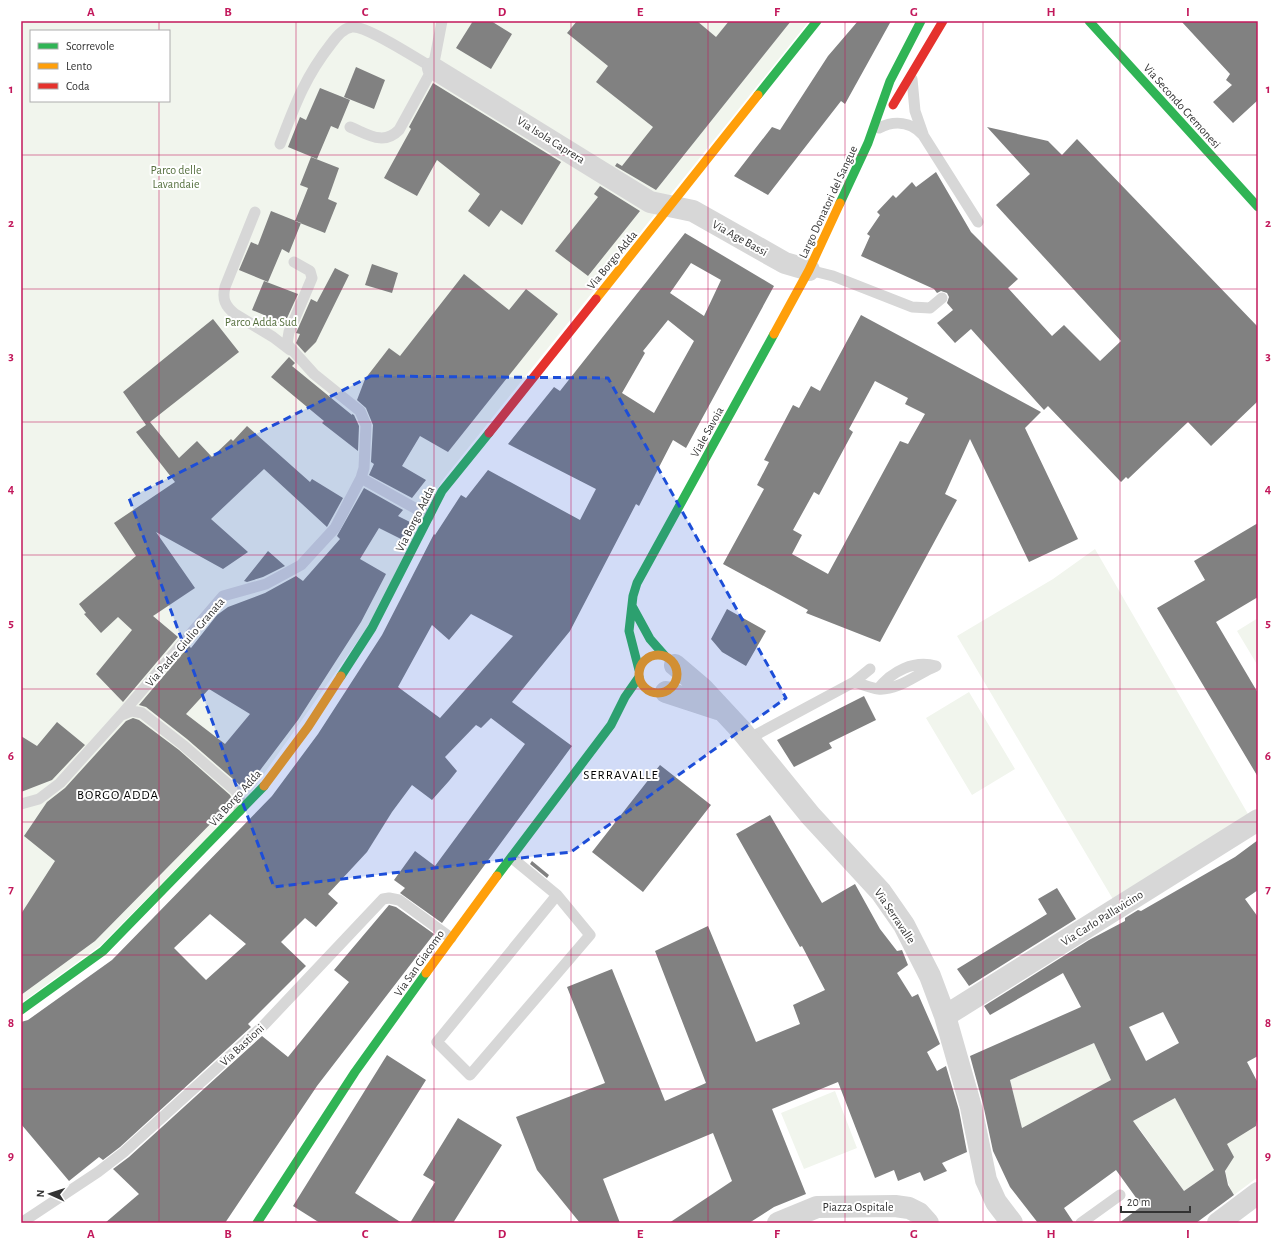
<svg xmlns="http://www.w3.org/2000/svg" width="1279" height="1244" font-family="'Alegreya Sans',sans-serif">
	<rect width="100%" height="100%" fill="#fff"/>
	<path fill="#f1f5ed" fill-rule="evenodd" d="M 21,21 L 809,21 L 441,482 L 369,625 L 249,795 L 101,945 L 21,1003 ZM 31,31 L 169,31 L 169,101 L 31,101 Z
		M 1095,549 L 1248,814 L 1114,901 L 957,636 L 1053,579 Z
		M 1258,618 L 1258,666 L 1237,631 Z
		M 969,692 L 1015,769 L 972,795 L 926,718 Z
		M 1094,1043 L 1111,1080 L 1022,1128 L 1010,1080 Z
		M 835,1091 L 857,1148 L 804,1169 L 781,1113 Z
		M 1175,1098 L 1214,1170 L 1184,1191 L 1139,1128 L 1090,1162 L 1055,1164 Z
		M 1258,1114 L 1258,1177 L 1234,1195 C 1223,1178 1225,1156 1223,1136 Z"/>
	<path fill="#818181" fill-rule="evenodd" d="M 473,21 L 491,21 L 512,34 L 491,69 L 456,48 Z
		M 577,21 L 697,21 L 716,37 L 729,21 L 791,21 L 656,190 L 615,166 L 617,163 L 622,166 L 653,127 L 596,82 L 608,66 L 567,33 Z
		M 858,21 L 891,21 L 845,104 L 841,101 L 768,195 L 734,176 L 772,127 L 780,130 L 828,56 Z
		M 1181,21 L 1258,21 L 1258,100 L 1233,123 L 1213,102 L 1232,85 L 1226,80 L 1230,74 Z
		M 356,67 L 385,80 L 374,109 L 344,97 Z
		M 433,83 L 561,162 L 522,225 L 501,210 L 489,227 L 468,211 L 480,194 L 437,160 L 417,196 L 384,178 L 411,129 L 409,127 Z
		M 320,88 L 350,100 L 338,129 L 331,126 L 317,159 L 288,147 L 300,117 L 306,120 Z
		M 987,127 L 1048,141 L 1062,155 L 1077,139 L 1258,327 L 1258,401 L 1211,446 L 1188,422 L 1128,479 L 1126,477 L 1121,482 L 1048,406 L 1044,410 L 971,329 L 955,343 L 937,323 L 953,310 L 947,303 L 949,297 L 947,293 L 941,291 L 937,293 L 934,289 L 861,256 L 870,236 L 867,234 L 880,215 L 877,212 L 893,195 L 896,198 L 912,182 L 916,187 L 936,172 L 971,232 L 1018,279 L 1008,288 L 1052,336 L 1064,325 L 1100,361 L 1121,341 L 996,205 L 1030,174 Z
		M 311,157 L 339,168 L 328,199 L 337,203 L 325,233 L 295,221 L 308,188 L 300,185 Z
		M 600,186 L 640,211 L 588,276 L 555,251 L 598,197 L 594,194 Z
		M 271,211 L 301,223 L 289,253 L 282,249 L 268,282 L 239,270 L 251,242 L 258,245 Z
		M 685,233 L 774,286 L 686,448 L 673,440 L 639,506 L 636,504 L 570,631 L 512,702 L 572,746 L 442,923 L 400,893 L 405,888 L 394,880 L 415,851 L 435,866 L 525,744 L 491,718 L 481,728 L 476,725 L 445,757 L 457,771 L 449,781 L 432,800 L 412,785 L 392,812 L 367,852 L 328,894 L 338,903 L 316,927 L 305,918 L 281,942 L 306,966 L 248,1024 L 251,1027 L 120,1147 L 103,1160 L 99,1157 L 69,1181 L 21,1124 L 21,1022 L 28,1020 L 112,960 L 272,796 L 318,734 L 382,635 L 434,534 L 435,535 L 461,495 L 466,498 L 488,470 L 580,520 L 596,489 L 508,444 L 554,387 L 560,391 ZM 691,263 L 721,280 L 704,316 L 670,293 ZM 668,320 L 694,341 L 654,413 L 622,393 L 645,353 L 643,351 ZM 471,614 L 513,636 L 440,718 L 398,687 L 432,625 L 449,640 ZM 210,914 L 246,944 L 206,980 L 174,948 Z
		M 372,264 L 398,273 L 392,293 L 365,285 Z
		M 335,268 L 349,275 L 316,342 L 305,353 L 296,343 L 300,334 L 296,333 L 311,299 L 317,302 Z
		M 464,274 L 509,310 L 526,289 L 558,314 L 448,452 L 420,436 L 402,466 L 426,480 L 412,498 L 369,475 L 374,464 L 371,462 L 373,425 L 366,408 L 357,400 L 365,379 L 389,348 L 400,356 Z
		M 264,281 L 298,294 L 283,327 L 263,318 L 264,315 L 252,310 Z
		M 861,315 L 1041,412 L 1025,428 L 1078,539 L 1029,562 L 970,439 L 945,494 L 957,500 L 880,642 L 806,613 L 808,610 L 723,564 L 764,489 L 757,485 L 769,462 L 764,460 L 793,405 L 799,408 L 811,386 L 820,391 ZM 875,381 L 908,398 L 905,404 L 925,414 L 908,444 L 900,441 L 828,574 L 792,554 L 802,535 L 793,530 L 814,492 L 819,495 L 853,432 L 849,429 Z
		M 213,319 L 239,352 L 150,422 L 179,458 L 197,441 L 212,457 L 231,439 L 233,441 L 247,426 L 310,482 L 312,479 L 343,498 L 327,527 L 264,469 L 211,519 L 248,552 L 223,569 L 156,532 L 195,588 L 153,616 L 178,637 L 123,702 L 96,674 L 132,630 L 118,617 L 101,633 L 84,614 L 86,613 L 79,604 L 136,556 L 114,523 L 175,482 L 136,432 L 146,425 L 123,392 Z
		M 289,357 L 295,363 L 292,366 L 352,415 L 352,414 L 354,415 L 359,426 L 358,451 L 322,423 L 324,421 L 271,377 Z
		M 364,488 L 403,510 L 398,516 L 412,523 L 403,540 L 379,528 L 360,559 L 386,574 L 361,622 L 298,720 L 252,781 L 243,790 L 241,786 L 187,739 L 146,707 L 139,705 L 189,646 L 191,648 L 217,615 L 228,607 L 265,593 L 296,576 L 303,581 L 340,539 L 337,536 ZM 209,689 L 250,714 L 225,744 L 186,714 Z
		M 1258,523 L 1258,597 L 1216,622 L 1258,693 L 1258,777 L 1157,608 L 1205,580 L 1194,561 Z
		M 268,551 L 285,566 L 263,577 L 247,582 L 244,581 Z
		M 727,609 L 766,631 L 746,666 L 722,652 L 711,639 Z
		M 864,696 L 876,720 L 829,743 L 832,748 L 794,767 L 777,740 Z
		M 133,718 L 139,720 L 179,750 L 230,795 L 233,801 L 95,941 L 21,995 L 21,914 L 55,861 L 24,836 L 47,802 L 65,788 L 126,721 Z
		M 57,722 L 85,745 L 52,780 L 21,792 L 21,736 L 37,746 Z
		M 660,765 L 711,805 L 643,892 L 592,852 Z
		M 770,815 L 822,903 L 855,884 L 880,929 L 897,951 L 902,950 L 908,965 L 897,973 L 912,997 L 918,994 L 940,1044 L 927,1052 L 937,1071 L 946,1066 L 959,1110 L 967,1152 L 942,1163 L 947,1171 L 924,1181 L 920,1172 L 898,1181 L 894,1170 L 875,1178 L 838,1082 L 772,1109 L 806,1194 L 774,1207 L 749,1223 L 669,1223 L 732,1181 L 713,1133 L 603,1179 L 620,1223 L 580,1223 L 537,1170 L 516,1117 L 605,1083 L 567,987 L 612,969 L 665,1101 L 706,1083 L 655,951 L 708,926 L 756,1042 L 800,1024 L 793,1005 L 825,990 L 802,946 L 800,947 L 736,834 Z
		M 1258,840 L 1258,890 L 1245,899 L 1258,917 L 1258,1056 L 1247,1062 L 1258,1083 L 1258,1114 L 1256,1126 L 1227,1144 L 1234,1157 L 1225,1171 L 1228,1185 L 1234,1195 L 1196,1223 L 1119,1223 L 1142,1206 L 1116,1170 L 1064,1208 L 1074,1223 L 1038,1223 L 1010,1187 L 993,1151 L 983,1104 L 970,1056 L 1081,1007 L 1063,973 L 990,1015 L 984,1006 L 1089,940 L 1125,921 L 1125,918 L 1138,910 L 1141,911 L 1235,857 ZM 1163,1012 L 1179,1043 L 1146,1061 L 1129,1027 ZM 1094,1043 L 1111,1080 L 1022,1128 L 1010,1080 ZM 1175,1098 L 1214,1170 L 1184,1191 L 1133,1121 Z
		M 532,861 L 549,875 L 547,878 L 530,864 Z
		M 1057,888 L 1076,919 L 969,986 L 957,969 L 1047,914 L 1038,899 Z
		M 389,905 L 396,907 L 434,934 L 317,1086 L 225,1223 L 105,1223 L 139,1194 L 113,1169 L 129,1157 L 262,1036 L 288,1057 L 349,982 L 334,970 Z
		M 387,1055 L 426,1080 L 355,1193 L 402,1223 L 320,1223 L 293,1206 Z
		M 458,1118 L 502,1145 L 453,1223 L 410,1223 L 435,1182 L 423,1175 Z"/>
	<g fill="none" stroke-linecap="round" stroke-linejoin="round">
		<path stroke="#d7d7d7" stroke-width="11" d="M 912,79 L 915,111 L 923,134
			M 350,127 C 368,134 383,146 399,130 L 433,68 L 442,21
			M 879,128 C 895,120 911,122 923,135 L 978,222
			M 280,144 C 295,105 305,77 331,44 C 336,37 343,28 352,27 C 366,25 419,60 433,68
			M 255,212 L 225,287 C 222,299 225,306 235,314 L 273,337 L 290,350
			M 809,270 L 833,276 L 912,307 L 930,308 L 942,298
			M 361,478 L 429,516
			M 854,682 C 862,684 870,688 878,689 C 898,691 918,673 936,666
			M 878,689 C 892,671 914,660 936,666
			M 122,715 L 132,711 L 142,713 L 183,745 L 236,791 L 240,801 L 239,811
			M 748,739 L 854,682 L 870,669
			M 21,804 L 39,799 L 60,783 L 121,715 L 223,596 L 266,584 L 301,565 L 335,528 L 361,478 L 364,468 L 366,425 L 360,411 L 314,374 L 287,344 L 289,332 L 312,278 L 310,271 L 294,262
			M 512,858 L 557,895 L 590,935 L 470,1075 L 437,1042 L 557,895
			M 21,1223 L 98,1172 L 124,1152 L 264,1025 L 383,899 L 389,898 L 399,900 L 451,938
			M 1081,1223 L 1120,1195"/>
		<path stroke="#d7d7d7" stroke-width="22" d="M 433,68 L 650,202 L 693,211 L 785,263 L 809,270
			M 675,665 L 702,688 L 741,730 L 810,815 L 881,892 L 904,925 L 930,976 L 945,1016 L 971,1107 L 986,1180 L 996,1202 L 1012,1223
			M 666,692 L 718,709
			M 945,1016 L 1258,820
			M 778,1223 L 817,1207 L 895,1206 L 909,1208 L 919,1213 L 928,1223
			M 1218,1223 L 1258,1193"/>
		<path stroke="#30b455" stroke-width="9" d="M 1089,21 L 1258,207
			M 758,95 L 817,21
			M 840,203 L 868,143 L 890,81 L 921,21
			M 632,606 L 650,639 L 665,656
			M 639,670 L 629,631 L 633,596 L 637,583 L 774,334
			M 341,676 L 372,628 L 442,491 L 489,433
			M 497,876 L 611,725 L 625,697 L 639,677
			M 21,1010 L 103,951 L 264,786
			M 257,1223 L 355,1072 L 426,973"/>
		<path stroke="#ff9f0a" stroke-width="9" d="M 596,299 L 758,95
			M 774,334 L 809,270 L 840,203
			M639 674a19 19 0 1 1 38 0a19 19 0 1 1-38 0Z
			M 264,786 L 308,727 L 341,676
			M 426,973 L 497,876"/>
		<path stroke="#e5322d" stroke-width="9" d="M 893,105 L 943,21
			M 489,433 L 596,299"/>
	</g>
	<path fill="#1d4ed8" fill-opacity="0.2" stroke="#1d4ed8" stroke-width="3" stroke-dasharray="8 5" stroke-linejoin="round" d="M 371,376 L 608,378 L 786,698 L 571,852 L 274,887 L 129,498 Z"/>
	<path fill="none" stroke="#c2185b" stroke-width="1" stroke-opacity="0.55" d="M 159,21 L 159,31M 296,21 L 296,1223M 434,21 L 434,1223M 571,21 L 571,1223M 708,21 L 708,1223M 845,21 L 845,1223M 983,21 L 983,1223M 1120,21 L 1120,1223M 159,101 L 159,1223M 21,155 L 1258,155M 21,289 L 1258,289M 21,422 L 1258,422M 21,555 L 1258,555M 21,689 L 1258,689M 21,822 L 1258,822M 21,955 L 1258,955M 21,1089 L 1258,1089"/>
	<g text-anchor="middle" stroke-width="4" stroke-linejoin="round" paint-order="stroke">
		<g font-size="12" fill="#333" stroke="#fff">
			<text transform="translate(1182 106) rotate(48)" y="4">Via Secondo Cremonesi</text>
			<text transform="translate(551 140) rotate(32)" y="4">Via Isola Caprera</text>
			<text transform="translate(828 202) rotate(-65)" y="4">Largo Donatori del Sangue</text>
			<text transform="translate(740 238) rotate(29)" y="4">Via Age Bassi</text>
			<text transform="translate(612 260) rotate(-51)" y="4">Via Borgo Adda</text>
			<text transform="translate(707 432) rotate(-61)" y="4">Viale Savoia</text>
			<text transform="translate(415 519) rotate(-63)" y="4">Via Borgo Adda</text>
			<text transform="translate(185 642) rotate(-49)" y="4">Via Padre Giulio Granata</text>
			<text transform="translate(235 798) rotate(-48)" y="4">Via Borgo Adda</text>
			<text transform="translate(895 916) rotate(56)" y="4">Via Serravalle</text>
			<text transform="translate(1102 918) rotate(-32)" y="4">Via Carlo Pallavicino</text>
			<text transform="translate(419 963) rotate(-55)" y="4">Via San Giacomo</text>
			<text transform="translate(242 1045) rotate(-43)" y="4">Via Bastioni</text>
			<text x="858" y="1211">Piazza Ospitale</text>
		</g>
		<g font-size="12" fill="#56703f" stroke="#fff">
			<text x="176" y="174">Parco delle<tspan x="176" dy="14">Lavandaie</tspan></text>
			<text x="261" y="326">Parco Adda Sud</text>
		</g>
		<g font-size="13" letter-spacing="1" fill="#000" stroke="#fff">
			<text x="621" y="779">SERRAVALLE</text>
			<text x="118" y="799">BORGO ADDA</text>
		</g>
	</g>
	<rect width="1279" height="1244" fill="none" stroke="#ffffff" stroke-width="44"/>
	<rect x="30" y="30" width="140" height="72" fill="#ffffff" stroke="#adadad"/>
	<rect x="38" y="43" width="20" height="6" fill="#30b455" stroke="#adadad"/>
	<text x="66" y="50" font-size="12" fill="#333333">Scorrevole</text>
	<rect x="38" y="63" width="20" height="6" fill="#ff9f0a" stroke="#adadad"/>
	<text x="66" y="70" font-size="12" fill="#333333">Lento</text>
	<rect x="38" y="83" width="20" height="6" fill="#e5322d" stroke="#adadad"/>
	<text x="66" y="90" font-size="12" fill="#333333">Coda</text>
	<g transform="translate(50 1194) rotate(273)" stroke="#ffffff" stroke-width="3" paint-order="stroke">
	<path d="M0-3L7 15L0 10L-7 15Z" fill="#333333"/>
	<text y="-6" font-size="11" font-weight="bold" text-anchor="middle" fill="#333333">N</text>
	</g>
	<path d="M1121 1206v6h69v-6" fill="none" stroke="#333333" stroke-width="2"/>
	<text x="1127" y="1206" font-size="12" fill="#333333" stroke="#ffffff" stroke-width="3" paint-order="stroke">20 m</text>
	<rect x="22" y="22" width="1235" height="1200" fill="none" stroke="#c2185b" stroke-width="1.5"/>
	<g font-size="13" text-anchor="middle" font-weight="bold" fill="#c2185b">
		<text x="91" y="16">A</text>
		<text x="228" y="16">B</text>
		<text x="365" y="16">C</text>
		<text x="502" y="16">D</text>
		<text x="640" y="16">E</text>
		<text x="777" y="16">F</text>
		<text x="914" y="16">G</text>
		<text x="1051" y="16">H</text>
		<text x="1188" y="16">I</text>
		<text x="11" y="93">1</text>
		<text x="1268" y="93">1</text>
		<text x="11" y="227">2</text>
		<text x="1268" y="227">2</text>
		<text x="11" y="360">3</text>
		<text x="1268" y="360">3</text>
		<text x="11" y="493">4</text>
		<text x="1268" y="493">4</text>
		<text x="11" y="627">5</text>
		<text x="1268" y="627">5</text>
		<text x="11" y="760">6</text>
		<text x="1268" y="760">6</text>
		<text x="11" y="893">7</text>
		<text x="1268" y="893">7</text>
		<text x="11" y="1027">8</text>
		<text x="1268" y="1027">8</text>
		<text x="11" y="1160">9</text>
		<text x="1268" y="1160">9</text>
		<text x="91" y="1238">A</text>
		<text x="228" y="1238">B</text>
		<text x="365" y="1238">C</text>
		<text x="502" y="1238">D</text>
		<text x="640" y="1238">E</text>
		<text x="777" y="1238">F</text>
		<text x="914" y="1238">G</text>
		<text x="1051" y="1238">H</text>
		<text x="1188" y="1238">I</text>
	</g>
</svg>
